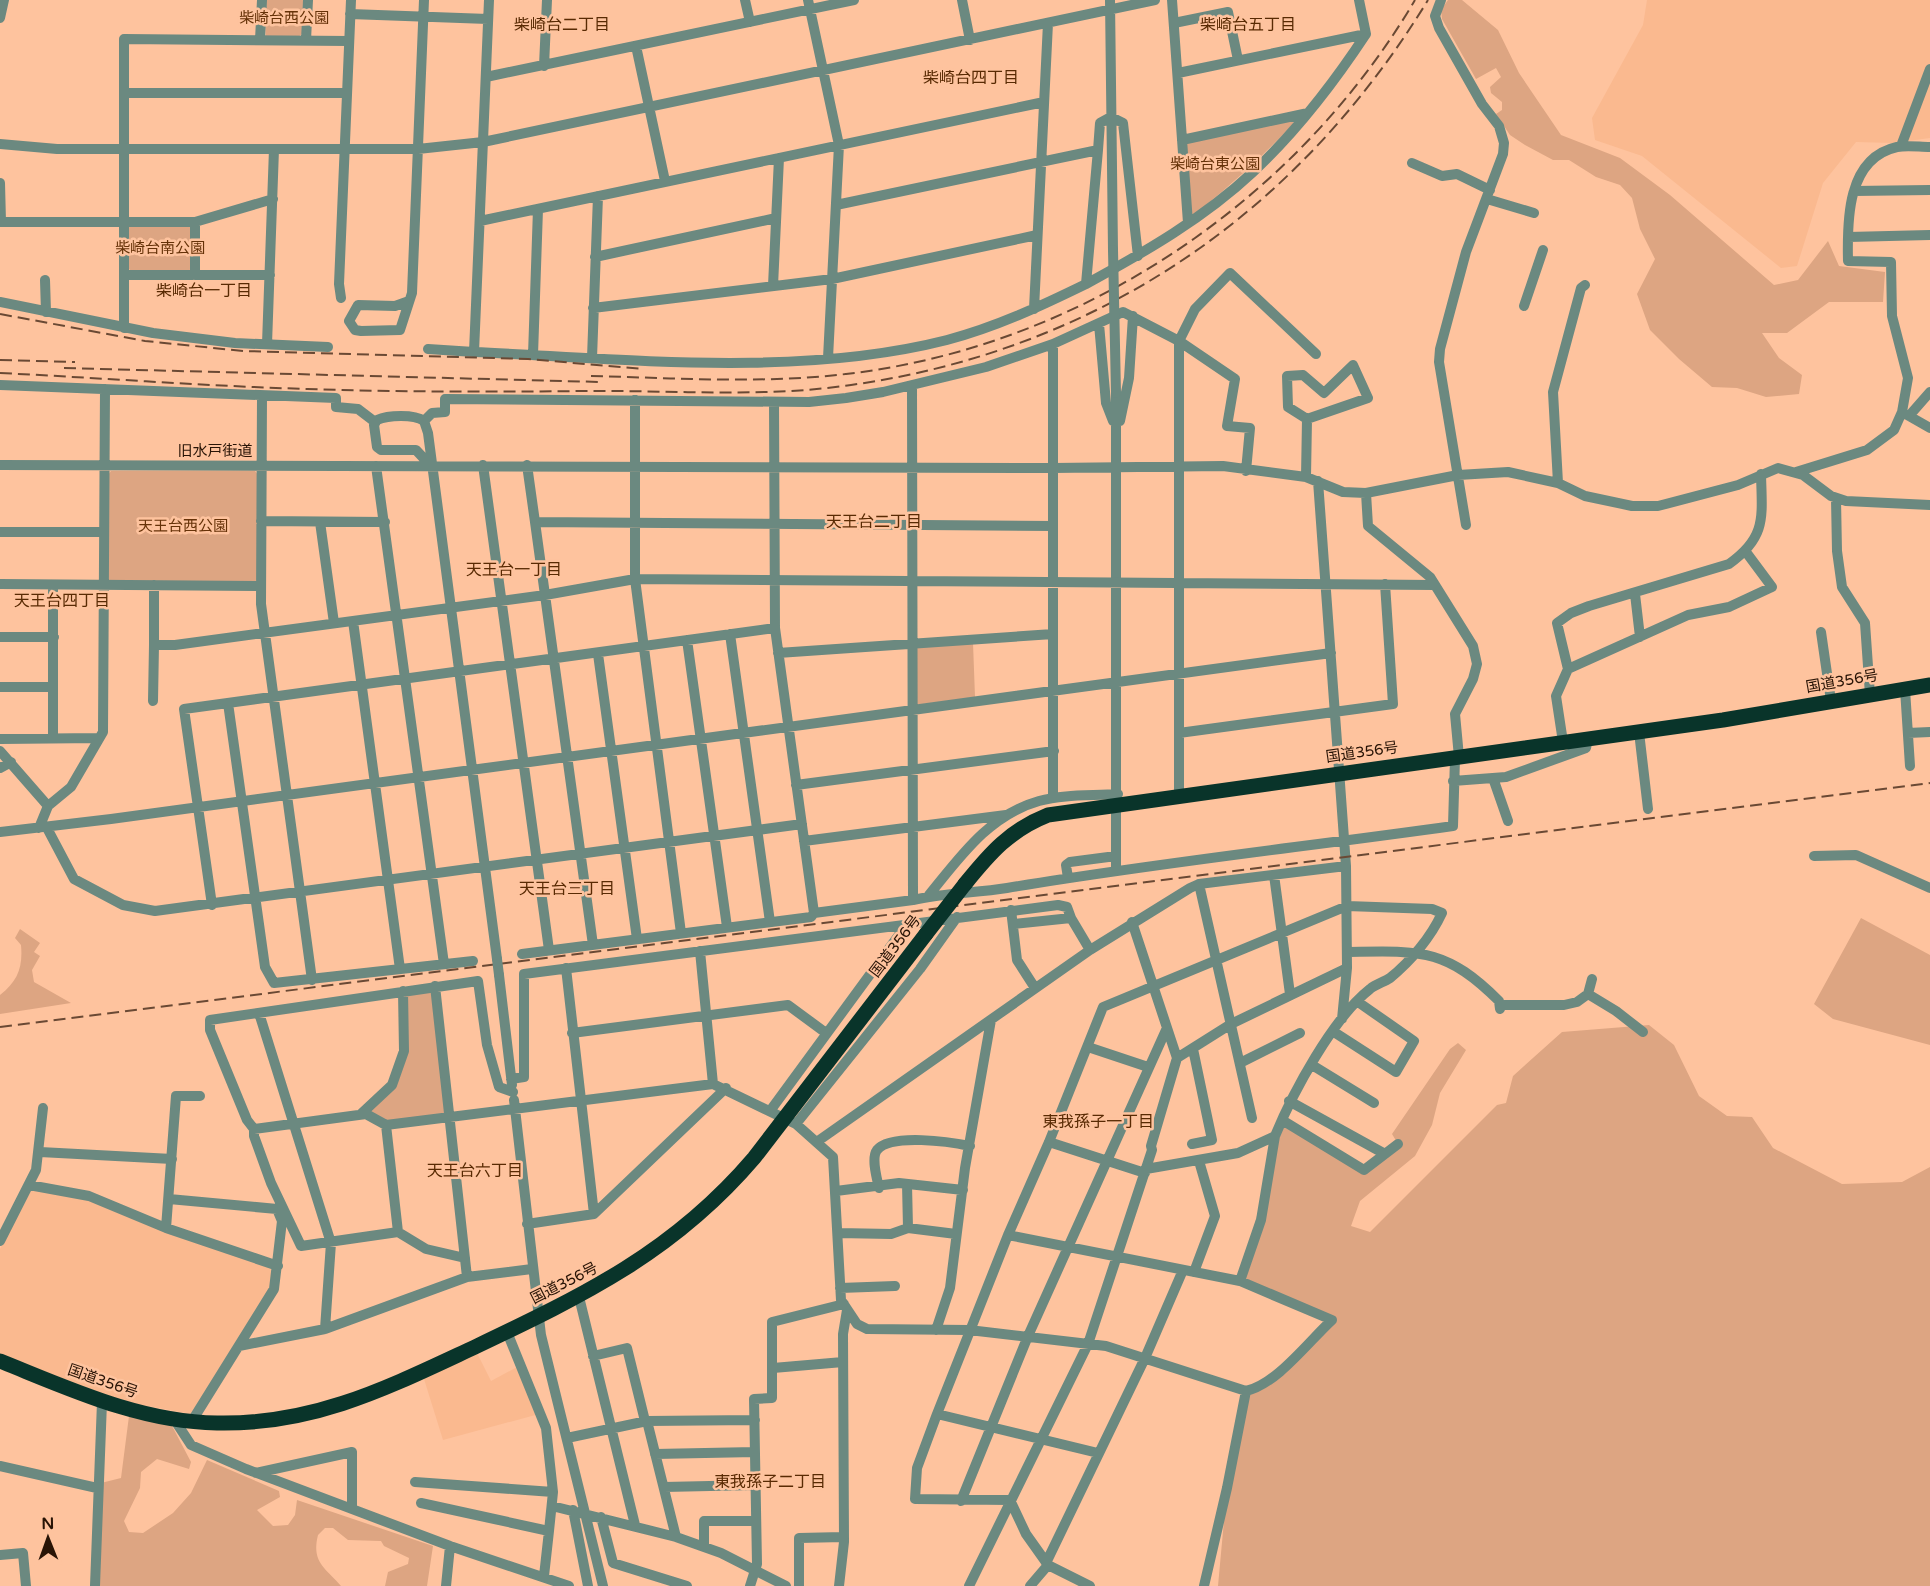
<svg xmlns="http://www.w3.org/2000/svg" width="1930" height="1586" font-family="'Varela Round','Noto Sans JP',sans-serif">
	<rect width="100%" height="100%" fill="#fec39e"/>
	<path fill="#fab98f" d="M 1647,0 L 1930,0 L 1930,138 L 1893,143 L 1856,142 L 1823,183 L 1797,266 L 1781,268 L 1642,156 L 1595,140 L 1592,118 L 1643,25 Z
		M 30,1190 L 70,1194 L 271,1267 L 274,1271 L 271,1288 L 192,1414 L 136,1404 L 106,1395 L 0,1354 L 0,1249 Z
		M 477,1353 L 491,1381 L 519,1366 L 539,1414 L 443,1440 L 424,1379 Z"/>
	<path fill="#dda582" d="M 265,0 L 303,0 L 302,34 L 298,37 L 266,37 Z
		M 1448,0 L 1462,0 L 1498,30 L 1519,73 L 1561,135 L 1620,158 L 1670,195 L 1774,285 L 1798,280 L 1828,241 L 1839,266 L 1885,272 L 1883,302 L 1829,302 L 1787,333 L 1762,333 L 1779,358 L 1802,375 L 1799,394 L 1766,397 L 1737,388 L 1712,387 L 1679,359 L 1650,330 L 1637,294 L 1655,259 L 1640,229 L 1632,198 L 1620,185 L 1596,177 L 1569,160 L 1553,160 L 1525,145 L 1510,135 L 1496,114 L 1502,110 L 1502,102 L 1491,93 L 1490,87 L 1501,77 L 1496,68 L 1476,79 L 1442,19 L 1441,10 Z
		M 1290,120 L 1294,123 C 1261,158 1228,188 1191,217 L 1185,143 Z
		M 131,225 L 189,225 L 192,228 L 191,269 L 188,271 L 130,270 L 128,268 L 128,228 Z
		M 111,471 L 255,471 L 258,475 L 257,580 L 254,582 L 110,581 L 108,578 L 108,475 Z
		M 973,643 L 975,697 L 916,705 L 917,646 Z
		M 1861,918 L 1930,955 L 1930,1045 L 1833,1019 L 1814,1004 Z
		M 20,929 L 40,943 L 34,952 L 40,956 L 32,970 L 34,982 L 71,1003 L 0,1014 L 0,995 C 18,981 23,967 21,945 L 15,938 Z
		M 433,988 L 446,1114 L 387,1122 L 368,1111 L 394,1086 L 406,1051 L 405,993 Z
		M 1649,1025 L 1674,1045 L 1699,1096 L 1727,1116 L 1752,1117 L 1773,1148 L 1842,1184 L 1902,1182 L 1930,1167 L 1930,1586 L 1218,1586 L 1227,1488 L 1246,1391 L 1271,1380 L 1331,1320 L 1240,1281 L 1282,1120 L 1364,1170 L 1398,1144 L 1392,1134 L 1450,1049 L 1458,1043 L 1466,1050 L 1440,1093 L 1432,1125 L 1415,1156 L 1360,1201 L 1351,1226 L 1370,1232 L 1497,1105 L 1506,1103 L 1513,1076 L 1562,1032 Z
		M 129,1416 L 171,1424 L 191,1462 L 189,1469 L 157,1459 L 141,1472 L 140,1488 L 124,1521 L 129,1532 L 143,1533 L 173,1513 L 191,1493 L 207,1460 L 279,1491 L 280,1497 L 257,1510 L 273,1526 L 288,1525 L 295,1515 L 297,1500 L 433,1546 L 427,1586 L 385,1586 L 388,1572 L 408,1564 L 409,1558 L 384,1546 L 381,1541 L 348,1540 L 333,1528 L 325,1528 L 318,1535 C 311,1563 326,1568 341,1586 L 100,1586 L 101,1483 L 121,1478 Z"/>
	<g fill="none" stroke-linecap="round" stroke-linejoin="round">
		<path stroke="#6b8980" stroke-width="10" d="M 745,0 L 750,22
			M 808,0 L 839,145 L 828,358
			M 962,0 L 970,40
			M 1110,0 L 1113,250
			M 1172,0 L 1188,223
			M 1441,0 L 1435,16 L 1439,28 L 1482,104 L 1499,126 L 1504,143 L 1503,154 L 1466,252 L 1440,349 L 1439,362 L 1466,525
			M 350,14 L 488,19
			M 0,18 L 4,0
			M 1174,23 L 1228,12 L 1238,60
			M 260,40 L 262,0
			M 306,40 L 308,0
			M 636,46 L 665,181
			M 544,66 L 547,0
			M 1178,73 L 1366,34
			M 486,77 L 854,0
			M 124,93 L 347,93
			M 1182,140 L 1308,113
			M 0,144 L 57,149 L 418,149 L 483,142 L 1155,0
			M 1901,146 L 1930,69
			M 1930,147 C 1919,147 1908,145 1897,147 C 1847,158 1847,220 1848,261 L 1891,262 L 1892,316 L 1908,378 L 1902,412 L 1930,428
			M 1098,150 L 1100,123 L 1111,117 L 1123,123 L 1138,256
			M 1412,163 L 1442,176 L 1457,174 L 1490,190
			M 0,183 L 1,222
			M 1854,191 L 1930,190
			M 1487,199 L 1534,213
			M 480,221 L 1044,102
			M 0,222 L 195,222 L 273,199
			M 1848,237 L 1930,235
			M 595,257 L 776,218
			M 125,275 L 270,275
			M 195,275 L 195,222
			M 45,280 L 46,312
			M 1086,284 C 1145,252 1204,218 1253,172 C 1297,131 1333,84 1366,34 L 1359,0
			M 773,286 L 779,158
			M 341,298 L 339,284 L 351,0
			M 409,301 L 395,306 L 358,305 L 349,321 L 355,330 L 361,331 L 400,330 L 412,293 L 424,0
			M 0,302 L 153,333 L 235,343 L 328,347
			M 1524,306 L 1543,250
			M 593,308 L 832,279 L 1037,235
			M 1034,309 L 1048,23
			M 1099,324 L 1106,403 L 1113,421
			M 124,328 L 124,39 L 349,41
			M 267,344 L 274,149
			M 428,349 L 474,352 L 489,0
			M 474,352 C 626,359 798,378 947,340 C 996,327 1041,306 1086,284 L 1098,150 L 836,205
			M 533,355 L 538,209
			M 592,358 L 598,196
			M 0,385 L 336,398 L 336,407 L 358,409 L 375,422
			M 912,386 L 913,900
			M 1116,393 L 1116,870
			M 262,396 L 261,604 L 312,980
			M 635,400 L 635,579 L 681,933
			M 774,402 L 775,628 L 814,913
			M 1909,416 L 1930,392
			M 424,421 L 432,413 L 445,412 L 445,399 L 809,402 L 846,398 L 883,392 L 986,367 L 1053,344 L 1123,312 L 1179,341 L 1235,379 L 1227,426 L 1250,428 L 1246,471
			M 1120,421 L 1129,378 L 1133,316
			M 0,465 L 1053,468 L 1223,466 L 1306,477 L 1343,492 L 1366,493 L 1458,475 L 1508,472 L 1558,483 L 1585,496 L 1632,506 L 1658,506 L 1738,485 L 1778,468 L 1803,475 L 1831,496 L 1846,501 L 1930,505
			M 430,465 L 416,450 L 381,450 L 377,447 L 374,425 L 377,420 C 388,415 414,414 424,421 L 428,433 L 497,959
			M 483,465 L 549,950
			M 527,465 L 535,522 L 1053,526 L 1053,344
			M 376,466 L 444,964
			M 1796,472 L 1867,450 L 1894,430 L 1902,412
			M 1306,477 L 1307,419 L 1368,398 L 1353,365 L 1324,393 L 1303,375 L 1287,376 L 1288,407 L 1307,419
			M 1318,481 L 1346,866 L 1347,968 L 1342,1019
			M 1558,483 L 1553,392 L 1581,288 L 1585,285
			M 1366,493 L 1368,526 L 1430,577 L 1473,646 L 1477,664 L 1473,679 L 1455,714 L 1459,757
			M 1836,499 L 1837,551 L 1842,587 L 1865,623 L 1870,695
			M 261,521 L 385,522
			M 320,522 L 334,623
			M 535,522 L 593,945
			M 1053,526 L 1053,798
			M 0,532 L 104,532
			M 0,584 L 260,586
			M 53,585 L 53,738
			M 154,585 L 154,645 L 175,645 L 545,595 L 635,579 L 1435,585
			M 1635,594 L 1640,637
			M 353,621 L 400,969
			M 1821,632 L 1831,701
			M 730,634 L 770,922
			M 0,637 L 54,637
			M 687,640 L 727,927
			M 778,653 L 1053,634
			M 598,654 L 637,939
			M 1568,669 L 1688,615 L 1729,607 L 1772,587 L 1746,552
			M 0,687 L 53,687
			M 1905,689 L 1910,766
			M 153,701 L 154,645
			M 228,703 L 265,967 L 274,983 L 473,961
			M 1639,732 L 1648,809
			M 1179,733 L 1393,704 L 1385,584
			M 1908,733 L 1930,732
			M 0,739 L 99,738
			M 1563,742 L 1556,696 L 1568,669 L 1557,623 L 1571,613 L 1589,606 L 1729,564 C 1767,537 1762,517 1761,474
			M 0,751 L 48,806 L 39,828
			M 0,768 L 11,762
			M 1493,778 L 1508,821
			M 1453,781 L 1506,777 L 1586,748 L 1588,739
			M 796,785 L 1054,751
			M 1179,796 L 1179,341 L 1195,309 L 1230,273 L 1316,354
			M 48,806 L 71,787 L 103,732 L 105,389
			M 47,828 L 74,879 L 123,905 L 155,911 L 802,824
			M 0,832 L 111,819 L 1331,653
			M 804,841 L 1006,815
			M 1814,856 L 1856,855 L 1930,888
			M 1274,875 L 1290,994
			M 1068,878 L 1066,865 L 1070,862 L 1116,856
			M 1199,884 L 1252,1118
			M 929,895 C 960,857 989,815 1039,801 C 1064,794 1092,796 1118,794
			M 212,905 L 184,709 L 775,628
			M 1011,910 L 1017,960 L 1035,988
			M 1013,924 L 1071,918
			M 700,951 L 713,1084
			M 1347,952 C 1419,951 1445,947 1499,1001 L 1500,1009
			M 522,954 L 811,917 L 814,913 L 913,900 C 944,893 976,893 1007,888 C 1155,863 1304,847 1453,826 L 1455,758
			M 566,968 L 594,1214
			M 499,975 L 512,1085
			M 435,986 L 467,1277
			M 1588,994 L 1616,1011 L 1643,1032
			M 1500,1005 L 1564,1005 L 1577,1002 L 1588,994 L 1592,979
			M 259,1013 L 331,1243 L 325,1329
			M 1334,1032 L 1396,1072 L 1414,1041 L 1358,1002
			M 572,1033 L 788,1005 L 826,1033
			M 1088,1047 L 1148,1067
			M 1177,1058 L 1231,1024 L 1347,968
			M 1240,1063 L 1300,1033
			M 1312,1065 L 1374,1103
			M 511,1079 L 524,1077 L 524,974 L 1058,905 L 1067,907 L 1071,918 L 1090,950
			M 514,1100 L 541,1335 L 603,1586
			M 1289,1101 L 1385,1154
			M 770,1111 L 907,924
			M 361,1114 L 392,1085 L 404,1051 L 403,991
			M 1282,1120 L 1364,1170 L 1398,1144
			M 796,1124 L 920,969 L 957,917
			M 386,1125 L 398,1232 L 426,1249 L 465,1258
			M 254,1129 L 366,1114 L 386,1125 L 713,1084 L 796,1124 L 833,1157 L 841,1300 L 857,1324 L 867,1329 L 969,1330 L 1106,1346 L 1246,1391 C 1277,1384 1308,1342 1332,1320 L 1240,1281 L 1008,1235
			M 818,1141 L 1090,950 L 1190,888 L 1199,884 L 1346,866
			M 1049,1142 L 1145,1173
			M 1192,1144 L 1212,1140 L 1193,1049
			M 40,1152 L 172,1159
			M 907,1184 L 908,1228
			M 29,1185 L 89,1196 L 166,1228 L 278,1266
			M 879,1188 C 877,1179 871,1158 877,1150 C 891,1133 951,1142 970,1146
			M 836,1191 L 899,1183 L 963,1190
			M 169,1199 L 277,1209 L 282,1221 L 274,1289 L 192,1421
			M 527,1224 L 594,1214 L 726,1088
			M 166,1228 L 176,1096 L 200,1096
			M 398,1232 L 301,1246 L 271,1183 L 254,1136 L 254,1129 L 247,1120 L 210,1030 L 210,1020 L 478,981 L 487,1045 L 499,1087 L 513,1092
			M 838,1233 L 891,1234 L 908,1228 L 956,1234
			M 0,1241 L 36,1170 L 43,1108
			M 1194,1272 L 1215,1216 L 1199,1161
			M 1240,1281 L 1261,1220 L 1275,1136
			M 840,1288 L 895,1286
			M 579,1297 L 635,1525
			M 936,1330 L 950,1288 L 965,1168 L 991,1020
			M 507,1332 L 546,1428 L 553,1492 L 549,1531
			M 239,1346 L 325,1329 L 467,1277 L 532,1269
			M 593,1356 L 627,1348 L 645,1421
			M 773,1368 L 843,1362
			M 937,1414 L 1098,1453
			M 174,1419 L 191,1445 L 246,1469 L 450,1546 L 569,1586
			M 647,1421 L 676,1537
			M 567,1438 L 647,1421 L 755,1420
			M 655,1454 L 755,1452
			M 0,1466 L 97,1488
			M 256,1473 L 352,1452 L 352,1509
			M 415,1482 L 553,1492
			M 664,1487 L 756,1485
			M 961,1501 L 1028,1336 L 1166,1030
			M 421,1503 L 549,1531 L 544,1576
			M 552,1506 L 676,1537 L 721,1553 L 786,1586
			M 573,1510 L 588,1586
			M 601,1517 L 613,1563 L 687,1586
			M 704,1547 L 704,1521 L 756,1521
			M 0,1555 L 23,1553 L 26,1586
			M 1046,1563 L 1145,1358 L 1183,1270
			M 95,1586 L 102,1402
			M 446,1586 L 450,1546
			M 750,1586 L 757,1564 L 754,1399 L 772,1398 L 772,1322 L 844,1304
			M 799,1586 L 799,1538 L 843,1537
			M 839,1586 L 844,1542 L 843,1334 L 847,1310
			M 969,1586 L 1088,1344 L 1152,1150 L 1151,1146 L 1177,1058 L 1132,922
			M 1030,1586 L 1048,1565
			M 1090,1586 L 1048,1565 L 1026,1534 L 1010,1500 L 915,1499 L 917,1468 L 937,1414 L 1008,1235 L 1049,1142 L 1103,1007 L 1347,906 L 1432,909 L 1442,913 C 1431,937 1411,961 1390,978 C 1384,982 1376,984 1370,989 C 1333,1018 1293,1092 1275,1136 L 1238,1153 L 1146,1169
			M 1204,1586 L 1227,1488 L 1246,1391"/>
		<path stroke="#09342a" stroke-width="15" d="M 965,884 C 990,853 1010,830 1048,815 L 1723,720 L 1930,685
			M 0,1361 C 70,1389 140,1422 217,1423 C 315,1425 389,1387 475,1347 C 584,1295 674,1252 754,1158 L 926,934"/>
		<path stroke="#6a4934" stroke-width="2" stroke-dasharray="12 6" stroke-linecap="butt" d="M 0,314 L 145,341 L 243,351 L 528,359 L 643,369
			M 0,360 L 75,362
			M 64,368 L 601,382
			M 0,373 C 102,378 205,386 307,389 C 399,392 491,392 583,391 C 672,390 763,398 851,385 C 1099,350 1298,213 1428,0
			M 591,376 C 676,378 762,384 846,374 C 1080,347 1296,202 1415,0
			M 0,1027 L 1930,783"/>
		<path stroke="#6b8980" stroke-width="10" d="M 1113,250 L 1116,393
			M 497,959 L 499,975"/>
		<path stroke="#09342a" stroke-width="15" d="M 926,934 L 965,884"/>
	</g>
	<g text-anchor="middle" stroke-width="5" stroke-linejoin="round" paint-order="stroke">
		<g font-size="15" fill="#663208" stroke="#fec39e">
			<text x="284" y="23">柴崎台西公園</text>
			<text x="1215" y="169">柴崎台東公園</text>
			<text x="160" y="253">柴崎台南公園</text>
			<text x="183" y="531">天王台西公園</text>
		</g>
		<g font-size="15" fill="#291406" stroke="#fec39e">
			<text x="215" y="456">旧水戸街道</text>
			<text transform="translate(1842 681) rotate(-10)" y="5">国道356号</text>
			<text transform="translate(1362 752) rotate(-8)" y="5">国道356号</text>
			<text transform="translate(895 946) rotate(-53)" y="5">国道356号</text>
			<text transform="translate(564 1283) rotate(-27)" y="5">国道356号</text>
			<text transform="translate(103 1381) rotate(19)" y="5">国道356号</text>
		</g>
		<g font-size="16" fill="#592a03" stroke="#fec39e">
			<text x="562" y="30">柴崎台二丁目</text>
			<text x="1248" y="30">柴崎台五丁目</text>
			<text x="971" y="83">柴崎台四丁目</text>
			<text x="204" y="296">柴崎台一丁目</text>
			<text x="874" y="527">天王台二丁目</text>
			<text x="514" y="575">天王台一丁目</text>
			<text x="62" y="606">天王台四丁目</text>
			<text x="567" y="894">天王台三丁目</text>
			<text x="1098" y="1127">東我孫子一丁目</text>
			<text x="475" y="1176">天王台六丁目</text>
			<text x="770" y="1487">東我孫子二丁目</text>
		</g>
	</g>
	<g transform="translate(48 1538) rotate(359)" stroke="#fec39e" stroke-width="4.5" paint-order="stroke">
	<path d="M0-4.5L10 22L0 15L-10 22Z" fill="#291406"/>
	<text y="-9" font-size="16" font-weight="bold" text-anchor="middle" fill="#291406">N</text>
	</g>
</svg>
